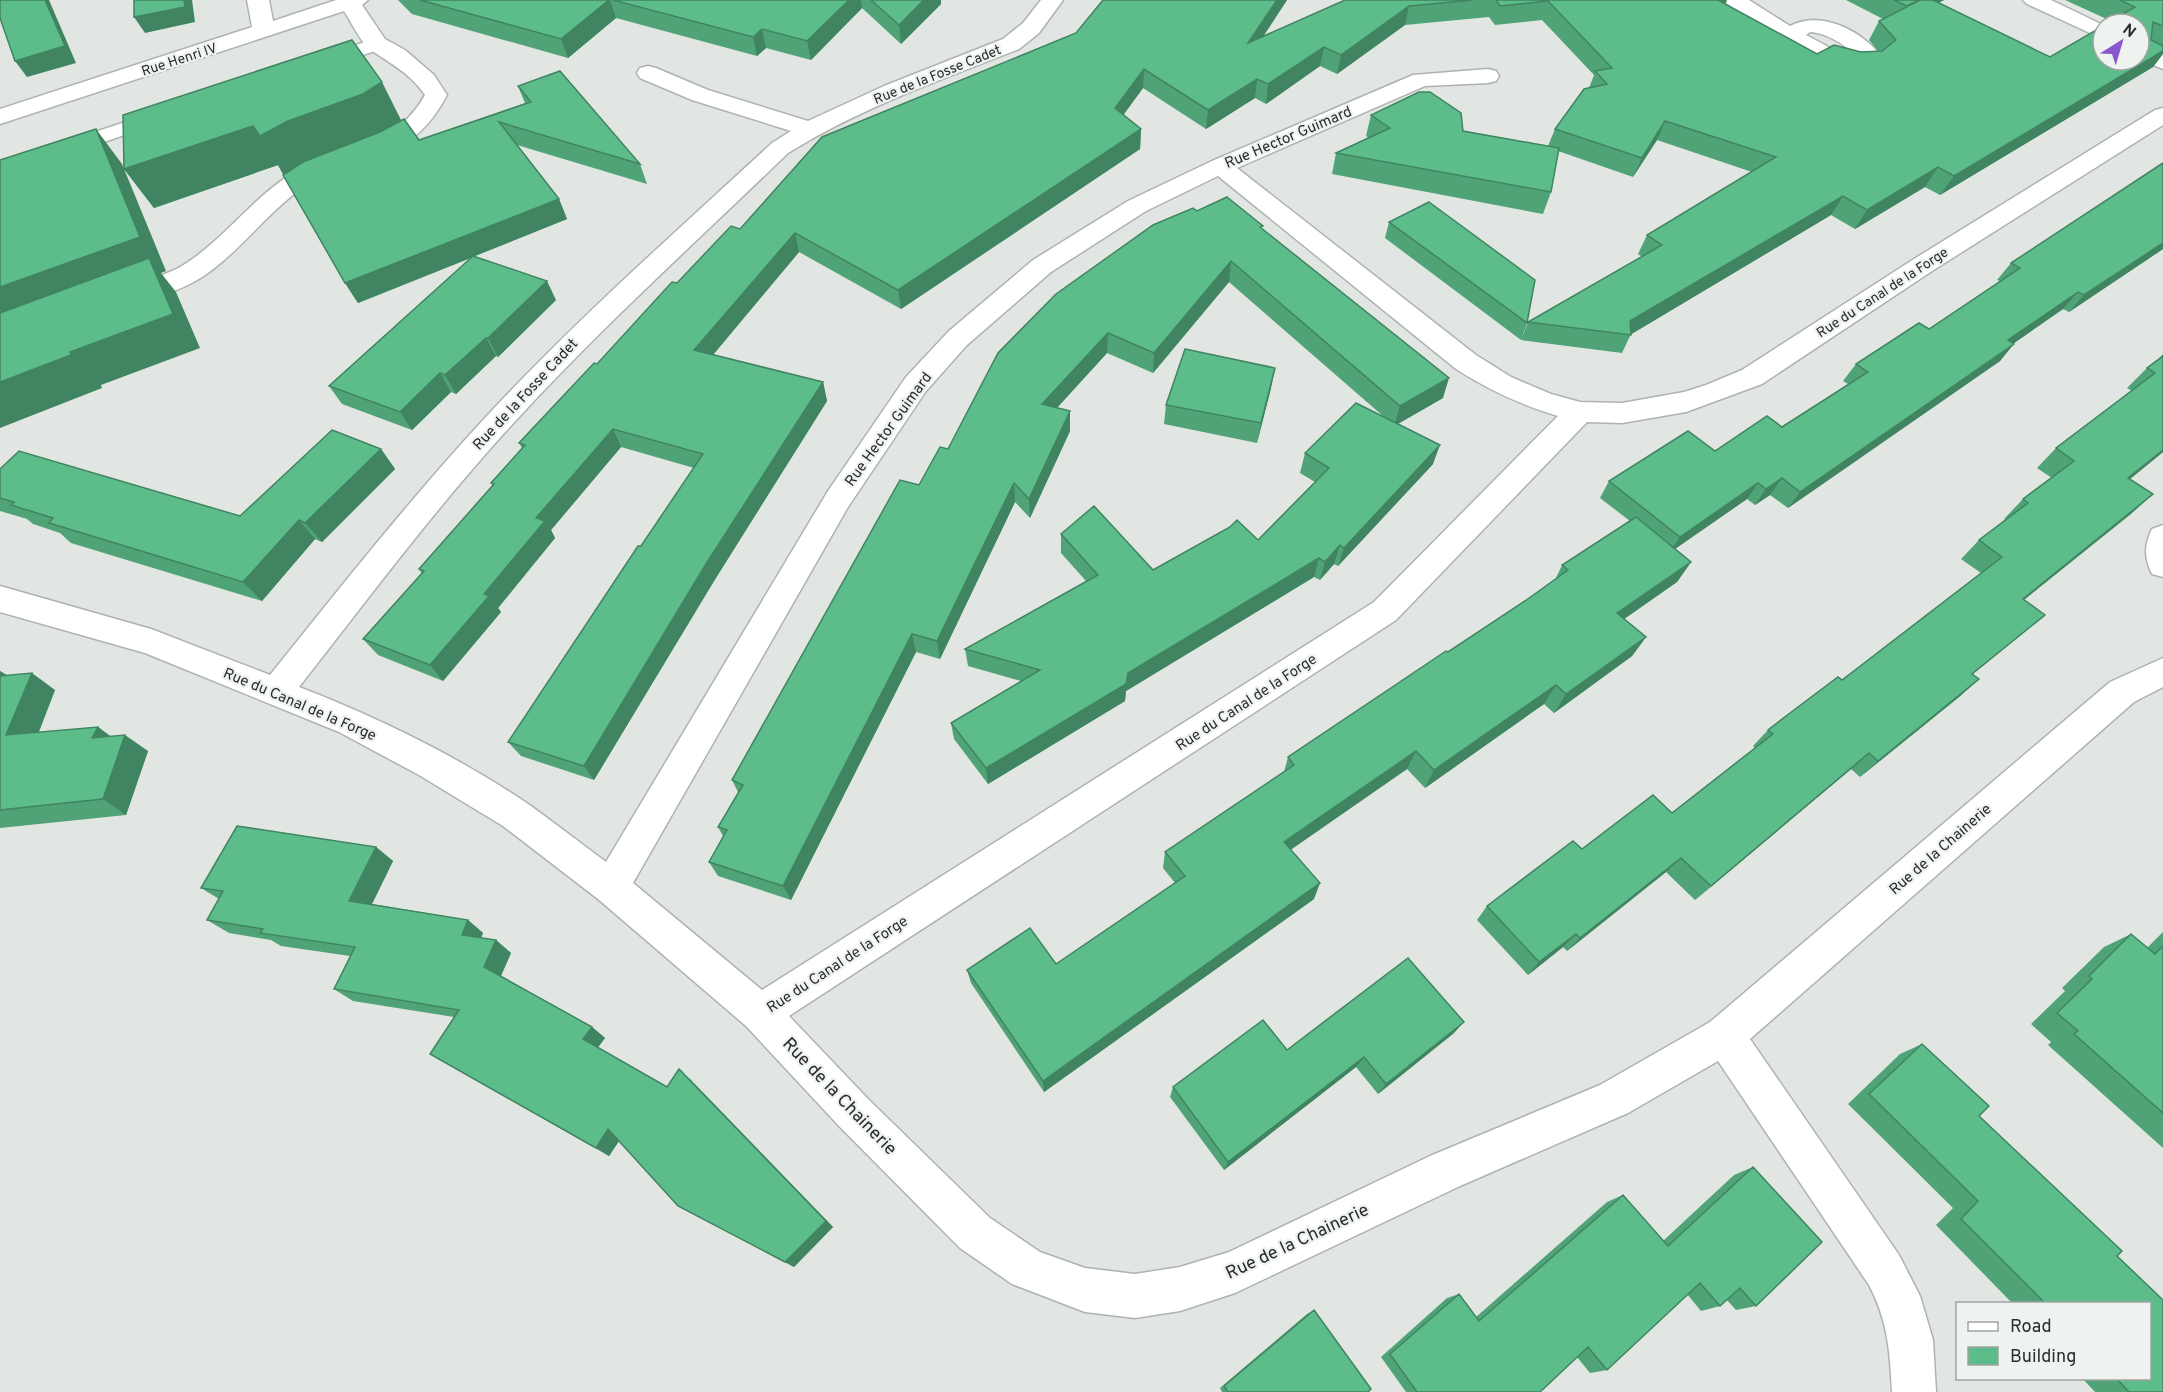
<svg xmlns="http://www.w3.org/2000/svg" width="2163" height="1392" font-family="Overpass,sans-serif">
	<rect width="100%" height="100%" fill="#e1e6e3"/>
	<g fill="none" stroke-linecap="round" stroke-linejoin="round">
		<defs>
			<path id="lane" d="M 377,38 L 384,40 L 387,44 L 384,48 L 321,69 L 314,67 L 311,63 L 314,59 Z
				M 162,110 L 169,112 L 172,116 L 169,120 L 0,177 L 0,163 Z"/>
			<path id="street" d="M 247,0 L 269,0 L 273,21 L 336,0 L 368,0 L 362,5 L 385,39 L 405,50 L 434,75 L 447,95 C 410,164 371,148 313,181 C 271,206 243,250 202,277 C 187,287 169,293 152,299 C 139,304 130,309 117,305 L 113,299 C 120,288 166,276 182,266 C 224,240 252,198 294,172 C 343,142 393,152 425,95 C 410,73 391,64 371,50 C 360,42 352,23 344,11 L 0,124 L 0,109 L 252,27 Z
				M 1041,0 L 1063,0 L 1039,33 L 1019,49 C 940,80 860,108 788,153 C 698,240 605,324 520,416 C 440,502 371,595 299,687 C 379,718 457,756 528,804 C 555,823 580,843 606,862 L 828,491 L 906,377 L 949,331 L 1033,260 L 1128,201 L 1212,161 L 1413,75 L 1488,69 L 1496,71 L 1499,76 L 1496,81 L 1488,83 L 1425,86 L 1237,168 L 1476,355 L 1511,377 L 1551,394 L 1580,402 L 1622,403 L 1684,392 L 1706,385 L 1742,370 L 1914,259 L 2155,110 L 2163,108 L 2163,125 L 1932,271 L 1762,384 L 1686,412 L 1622,423 L 1587,422 L 1396,620 L 789,1016 L 868,1099 L 990,1218 L 1040,1252 L 1085,1268 L 1135,1274 L 1180,1267 L 1229,1252 L 1430,1156 L 1600,1085 L 1710,1022 L 2110,682 L 2163,658 L 2163,687 L 2134,702 L 1750,1039 L 1899,1255 L 1920,1296 L 1933,1340 L 1936,1392 L 1892,1392 C 1890,1352 1888,1321 1869,1285 L 1718,1061 L 1628,1113 L 1460,1186 L 1235,1293 L 1180,1311 L 1135,1318 L 1085,1312 L 1012,1284 L 960,1248 L 840,1127 L 746,1026 L 598,899 L 503,826 L 419,775 L 339,732 L 145,653 L 0,612 L 0,586 L 151,629 L 270,675 C 344,583 417,490 498,404 C 585,312 679,229 772,143 L 791,131 L 692,100 L 640,78 L 637,73 L 640,68 L 648,66 L 656,68 L 708,90 L 808,121 L 884,86 L 1003,39 L 1023,23 ZM 1218,176 L 1456,369 C 1489,390 1521,405 1558,416 L 1374,602 L 762,990 L 633,883 L 848,507 L 926,391 L 967,345 L 1051,272 L 1146,211 Z
				M 1723,0 L 1749,0 L 1790,26 C 1821,9 1865,32 1883,59 C 1856,98 1754,22 1727,4 ZM 1810,32 C 1828,33 1846,46 1858,57 L 1836,51 L 1806,35 Z
				M 2023,0 L 2051,0 L 2103,25 L 2103,39 L 2027,4 Z
				M 2139,43 L 2163,53 L 2163,69 L 2139,59 Z
				M 2163,525 L 2163,577 L 2152,574 C 2144,558 2144,545 2152,529 Z"/>
		</defs>
		<use href="#lane" stroke="#aeb3b0" stroke-width="3"/>
		<use href="#street" stroke="#aeb3b0" stroke-width="3"/>
		<use href="#lane" fill="#fff" fill-rule="evenodd"/>
		<use href="#street" fill="#fff" fill-rule="evenodd"/>
	</g>
	<path fill="#4fa377" d="M 398,0 L 941,0 L 941,4 L 901,44 L 862,8 L 811,60 L 766,48 L 757,56 L 616,18 L 568,58 L 412,14 Z
		M 1103,0 L 1287,0 L 1263,37 L 1345,0 L 1727,0 L 1725,4 L 1817,54 L 1878,51 L 1869,40 L 1879,21 L 1883,19 L 1846,0 L 1944,0 L 1939,3 L 2050,57 L 2111,21 L 2065,0 L 2163,0 L 2163,54 L 2153,67 L 1940,195 L 1925,187 L 1855,229 L 1831,215 L 1631,334 L 1622,353 L 1521,340 L 1528,322 L 1642,257 L 1638,254 L 1647,235 L 1752,172 L 1657,140 L 1633,177 L 1558,151 L 1551,192 L 1543,214 L 1332,174 L 1336,153 L 1369,138 L 1366,136 L 1371,115 L 1548,146 L 1555,129 L 1589,88 L 1594,75 L 1542,20 L 1495,25 L 1489,17 L 1405,25 L 1337,74 L 1320,66 L 1266,104 L 1255,98 L 1206,129 L 1143,88 L 1123,115 L 1141,129 L 1140,149 L 901,309 L 799,252 L 713,355 L 823,382 L 827,401 L 714,581 L 594,780 L 521,756 L 508,742 L 694,468 L 621,447 L 551,530 L 555,538 L 498,608 L 501,612 L 443,681 L 378,655 L 363,639 L 422,574 L 419,569 L 493,486 L 491,483 L 522,448 L 519,443 L 677,283 L 740,229 L 1076,33 Z
		M 518,86 L 640,164 L 647,184 L 517,145 L 559,199 L 567,219 L 475,256 L 556,300 L 498,357 L 496,356 L 456,394 L 451,392 L 412,430 L 342,404 L 329,386 L 471,258 L 358,303 L 345,283 L 278,165 L 154,208 L 124,169 L 401,121 L 419,140 L 525,103 Z
		M 1197,211 L 1263,230 L 1443,398 L 1398,424 L 1433,464 L 1338,566 L 1334,564 L 1320,580 L 1314,577 L 1126,691 L 1125,701 L 988,784 L 954,739 L 951,723 L 1021,681 L 968,666 L 965,649 L 1086,581 L 1061,553 L 1061,534 L 1153,570 L 1258,540 L 1315,482 L 1300,473 L 1305,453 L 1383,416 L 1229,282 L 1153,373 L 1107,353 L 1057,408 L 1070,411 L 1070,431 L 1030,518 L 1015,502 L 940,659 L 916,652 L 791,900 L 718,876 L 709,862 L 723,836 L 718,827 L 738,792 L 732,780 L 919,485 L 948,449 Z
		M 1389,222 L 1527,323 L 1521,340 L 1385,238 Z
		M 2163,249 L 2069,312 L 2063,309 L 2014,343 L 2000,361 L 1788,508 L 1770,495 L 1755,505 L 1747,499 L 1675,549 L 1691,562 L 1677,582 L 1624,619 L 1646,637 L 1632,656 L 1554,713 L 1544,704 L 1425,788 L 1407,769 L 1291,849 L 1314,899 L 1044,1092 L 971,983 L 967,970 L 1056,964 L 1175,883 L 1163,868 L 1165,852 L 1284,772 L 1288,757 L 1525,601 L 1555,580 L 1562,565 L 1630,521 L 1600,498 L 1609,481 L 1715,451 L 1782,427 L 1848,384 L 1843,381 L 1856,364 L 1929,329 L 2000,281 L 1997,280 L 2011,263 Z
		M 2163,354 L 2163,452 L 2130,479 L 2132,513 L 2024,600 L 2045,615 L 1972,674 L 1979,679 L 1959,697 L 1860,777 L 1851,769 L 1695,900 L 1666,872 L 1567,951 L 1563,947 L 1528,975 L 1477,920 L 1487,906 L 1582,849 L 1672,813 L 1755,748 L 1753,746 L 1768,730 L 1842,680 L 1981,573 L 1961,559 L 1979,540 L 2006,520 L 2004,519 L 2023,499 L 2052,478 L 2037,468 L 2056,448 L 2132,391 L 2127,388 L 2147,368 L 2156,362 Z
		M 1271,388 L 1257,443 L 1164,424 L 1166,405 Z
		M 381,449 L 395,469 L 322,542 L 315,539 L 262,601 L 71,543 L 60,533 L 33,524 L 27,519 L 0,511 L 0,469 L 240,516 Z
		M 0,671 L 7,675 L 55,690 L 39,732 L 98,727 L 110,736 L 148,751 L 126,815 L 0,828 Z
		M 376,847 L 393,861 L 372,904 L 468,920 L 483,933 L 481,938 L 496,940 L 511,953 L 501,976 L 592,1027 L 605,1038 L 597,1048 L 667,1087 L 690,1079 L 833,1227 L 794,1267 L 678,1206 L 619,1141 L 609,1156 L 430,1054 L 454,1017 L 353,1001 L 334,989 L 350,956 L 281,946 L 271,940 L 229,933 L 207,920 L 219,899 L 201,888 Z
		M 2163,932 L 2163,1148 L 2048,1045 L 2051,1042 L 2031,1024 L 2065,991 L 2062,988 L 2104,947 L 2131,934 L 2147,948 Z
		M 1454,1033 L 1378,1094 L 1356,1067 L 1224,1170 L 1170,1097 L 1173,1087 L 1287,1050 Z
		M 1922,1044 L 1989,1106 L 1979,1116 L 2122,1251 L 2117,1256 L 2163,1300 L 2163,1392 L 2095,1392 L 2082,1378 L 2150,1378 L 2150,1304 L 2013,1304 L 1936,1225 L 1953,1208 L 1848,1104 L 1900,1054 Z
		M 1753,1167 L 1756,1306 L 1736,1310 L 1727,1300 L 1720,1306 L 1701,1311 L 1687,1294 L 1607,1370 L 1590,1373 L 1577,1357 L 1540,1392 L 1406,1392 L 1381,1357 L 1447,1298 L 1459,1294 L 1476,1317 L 1607,1202 L 1623,1195 L 1663,1241 L 1734,1175 Z
		M 1314,1310 L 1368,1392 L 1222,1392 L 1220,1388 L 1307,1314 Z"/>
	<path fill="#408461" d="M 45,0 L 49,0 L 76,63 L 27,77 L 15,61 Z
		M 184,0 L 192,0 L 195,22 L 145,33 L 134,17 Z
		M 609,0 L 610,0 L 616,18 L 568,58 L 561,39 Z
		M 849,0 L 861,0 L 862,8 L 811,60 L 807,41 Z
		M 924,0 L 941,0 L 941,4 L 901,44 L 899,25 Z
		M 1277,0 L 1287,0 L 1246,62 L 1248,43 Z
		M 1710,0 L 1727,0 L 1725,5 Z
		M 1919,0 L 1944,0 L 1896,26 Z
		M 1409,6 L 1405,25 L 1337,74 L 1341,55 Z
		M 762,29 L 766,48 L 757,56 L 753,37 Z
		M 1324,47 L 1320,66 L 1266,104 L 1268,84 Z
		M 2163,51 L 2163,54 L 2153,67 L 1940,195 L 1954,176 Z
		M 1144,69 L 1143,88 L 1114,128 L 1115,108 Z
		M 1257,79 L 1255,98 L 1206,129 L 1208,110 Z
		M 382,82 L 402,122 L 384,133 L 284,176 L 278,165 L 154,208 L 124,169 L 253,126 L 288,121 Z
		M 1665,121 L 1657,140 L 1633,177 L 1642,158 Z
		M 96,129 L 122,164 L 166,271 L 161,273 L 176,292 L 200,348 L 101,385 L 102,388 L 0,428 L 0,382 L 70,352 L 0,333 L 0,287 Z
		M 1141,129 L 1140,149 L 901,309 L 898,290 Z
		M 1938,167 L 1925,187 L 1855,229 L 1867,210 Z
		M 1843,196 L 1831,215 L 1630,335 L 1630,321 Z
		M 559,199 L 567,219 L 358,303 L 345,283 Z
		M 795,233 L 799,252 L 701,369 L 694,350 Z
		M 2163,243 L 2163,249 L 2069,312 L 2084,295 Z
		M 1231,261 L 1229,282 L 1153,373 L 1154,353 Z
		M 547,281 L 556,300 L 498,357 L 488,338 Z
		M 2078,292 L 2063,309 L 1994,357 L 2008,340 Z
		M 1108,333 L 1107,353 L 1042,424 L 1042,404 Z
		M 486,338 L 496,356 L 456,394 L 445,375 Z
		M 2014,344 L 2000,361 L 1788,508 L 1800,492 Z
		M 1275,368 L 1271,388 L 1257,443 L 1261,423 Z
		M 440,373 L 451,392 L 412,430 L 400,412 Z
		M 1449,378 L 1443,398 L 1394,426 L 1400,406 Z
		M 823,382 L 827,401 L 714,581 L 594,780 L 584,766 L 706,564 Z
		M 1070,411 L 1070,431 L 1030,518 L 1029,499 Z
		M 613,429 L 621,447 L 551,530 L 555,538 L 498,608 L 501,612 L 443,681 L 430,665 L 536,518 Z
		M 1440,445 L 1433,464 L 1338,566 L 1344,548 Z
		M 381,449 L 395,469 L 322,542 L 305,523 Z
		M 2163,450 L 2163,452 L 2108,497 L 2128,478 Z
		M 1782,478 L 1770,495 L 1755,505 L 1766,489 Z
		M 1014,483 L 1015,502 L 940,659 L 937,641 Z
		M 1758,483 L 1747,499 L 1669,553 L 1680,537 Z
		M 2153,494 L 2132,513 L 2002,617 L 2023,599 Z
		M 299,520 L 315,539 L 262,601 L 243,582 Z
		M 1340,545 L 1334,564 L 1320,580 L 1325,562 Z
		M 1319,558 L 1314,577 L 1126,691 L 1125,701 L 988,784 L 986,768 L 1128,673 Z
		M 1691,562 L 1677,582 L 1604,633 L 1617,613 Z
		M 2045,615 L 2024,632 L 1952,691 L 1972,674 Z
		M 912,634 L 916,652 L 791,900 L 783,886 Z
		M 1646,637 L 1632,656 L 1554,713 L 1566,694 Z
		M 0,671 L 15,681 L 0,689 Z
		M 32,673 L 55,690 L 31,751 L 6,735 Z
		M 1979,679 L 1959,697 L 1860,777 L 1878,761 Z
		M 1556,685 L 1544,704 L 1425,788 L 1434,770 Z
		M 98,727 L 121,744 L 92,738 Z
		M 125,735 L 148,751 L 126,815 L 103,799 Z
		M 1416,751 L 1407,769 L 1279,858 L 1284,842 Z
		M 1869,753 L 1851,769 L 1695,900 L 1711,886 Z
		M 376,847 L 393,861 L 367,914 L 349,901 Z
		M 1681,858 L 1666,872 L 1567,951 L 1580,938 Z
		M 1320,883 L 1314,899 L 1044,1092 L 1043,1081 Z
		M 468,920 L 483,933 L 477,947 L 462,935 Z
		M 1576,934 L 1563,947 L 1528,975 L 1539,962 Z
		M 496,940 L 511,953 L 499,980 L 484,967 Z
		M 1464,1022 L 1454,1033 L 1378,1094 L 1386,1084 Z
		M 592,1027 L 605,1038 L 596,1050 L 583,1039 Z
		M 1364,1057 L 1356,1067 L 1224,1170 L 1228,1162 Z
		M 679,1069 L 833,1227 L 794,1267 L 785,1262 Z
		M 608,1129 L 621,1138 L 609,1156 L 596,1148 Z"/>
	<path fill="#5cbd8a" stroke="#408461" stroke-width="1.5" d="M 0,0 L 45,0 L 65,46 L 15,61 L 0,18 Z
		M 134,0 L 184,0 L 185,7 L 134,17 Z
		M 420,0 L 609,0 L 561,39 Z
		M 613,0 L 849,0 L 807,41 L 762,29 L 753,37 Z
		M 871,0 L 924,0 L 899,25 Z
		M 1103,0 L 1277,0 L 1248,43 L 1345,0 L 1473,0 L 1409,6 L 1341,55 L 1324,47 L 1268,84 L 1257,79 L 1208,110 L 1144,69 L 1115,108 L 1141,129 L 898,290 L 795,233 L 694,350 L 823,382 L 706,564 L 584,766 L 508,742 L 638,546 L 641,546 L 703,454 L 613,429 L 536,518 L 545,521 L 484,594 L 489,596 L 430,665 L 363,639 L 424,571 L 419,569 L 494,484 L 491,483 L 525,445 L 519,443 L 594,363 L 597,364 L 672,282 L 677,283 L 731,226 L 740,229 L 822,137 L 1076,33 Z
		M 1496,0 L 1718,0 L 1817,54 L 1834,45 L 1861,52 L 1882,51 L 1896,40 L 1879,21 L 1920,0 L 1933,0 L 2050,57 L 2103,26 L 2103,60 L 2139,60 L 2139,24 L 2106,24 L 2113,20 L 2118,22 L 2119,16 L 2135,7 L 2120,0 L 2163,0 L 2163,26 L 2153,22 L 2151,40 L 2163,46 L 2163,51 L 1954,176 L 1938,167 L 1867,210 L 1843,196 L 1630,321 L 1631,335 L 1528,322 L 1662,245 L 1647,235 L 1776,157 L 1665,121 L 1642,158 L 1555,129 L 1584,89 L 1607,84 L 1595,71 L 1612,68 L 1548,1 L 1500,6 Z
		M 1894,0 L 1919,0 L 1907,6 Z
		M 352,40 L 382,82 L 363,94 L 288,121 L 260,136 L 253,126 L 124,169 L 123,115 Z
		M 560,71 L 640,164 L 499,122 L 559,199 L 345,283 L 283,175 L 303,162 L 380,132 L 404,119 L 419,140 L 531,102 L 518,86 Z
		M 1419,92 L 1430,92 L 1461,113 L 1463,131 L 1559,148 L 1551,192 L 1336,153 L 1390,128 L 1371,115 Z
		M 96,129 L 140,237 L 0,287 L 0,160 Z
		M 2163,163 L 2163,243 L 2084,295 L 2078,292 L 2008,340 L 2014,344 L 1800,492 L 1782,478 L 1766,489 L 1758,483 L 1680,537 L 1609,481 L 1688,431 L 1715,451 L 1767,416 L 1782,427 L 1868,372 L 1856,364 L 1919,323 L 1929,329 L 2020,268 L 2011,263 Z
		M 1227,197 L 1263,226 L 1260,227 L 1449,378 L 1400,406 L 1231,261 L 1154,353 L 1108,333 L 1042,404 L 1070,411 L 1029,499 L 1014,483 L 937,641 L 912,634 L 783,886 L 709,862 L 727,830 L 718,827 L 743,785 L 732,780 L 900,480 L 919,485 L 940,447 L 948,449 L 998,353 L 1056,294 L 1153,225 L 1193,208 L 1197,211 Z
		M 1429,202 L 1535,280 L 1527,323 L 1389,222 Z
		M 473,256 L 547,281 L 488,338 L 486,338 L 445,375 L 440,373 L 400,412 L 329,386 Z
		M 149,258 L 173,314 L 70,352 L 71,355 L 0,382 L 0,313 Z
		M 1185,349 L 1275,368 L 1261,423 L 1166,405 Z
		M 2163,356 L 2163,450 L 2128,478 L 2153,494 L 2023,599 L 2045,615 L 1972,674 L 1979,679 L 1878,761 L 1869,753 L 1711,886 L 1681,858 L 1580,938 L 1576,934 L 1539,962 L 1487,906 L 1573,841 L 1582,849 L 1653,795 L 1672,813 L 1773,734 L 1768,730 L 1790,713 L 1838,677 L 1842,680 L 2002,557 L 1979,540 L 2028,503 L 2023,499 L 2074,461 L 2056,448 L 2155,373 L 2147,368 Z
		M 1356,403 L 1440,445 L 1344,548 L 1340,545 L 1325,562 L 1319,558 L 1128,673 L 1126,684 L 986,768 L 951,723 L 1040,670 L 965,649 L 1098,575 L 1061,534 L 1094,506 L 1153,570 L 1230,527 L 1237,520 L 1258,540 L 1329,468 L 1305,453 Z
		M 332,430 L 381,449 L 305,523 L 299,520 L 243,582 L 49,523 L 53,518 L 11,505 L 14,502 L 0,498 L 0,469 L 19,451 L 240,516 Z
		M 1636,517 L 1691,562 L 1617,613 L 1646,637 L 1566,694 L 1556,685 L 1434,770 L 1416,751 L 1284,842 L 1320,883 L 1043,1081 L 967,970 L 1030,928 L 1056,964 L 1185,876 L 1165,852 L 1294,765 L 1288,757 L 1446,651 L 1448,652 L 1525,601 L 1568,570 L 1562,565 Z
		M 32,673 L 6,735 L 98,727 L 92,738 L 125,735 L 103,799 L 0,810 L 0,676 Z
		M 237,826 L 376,847 L 349,901 L 468,920 L 462,935 L 496,940 L 484,967 L 592,1027 L 583,1039 L 667,1087 L 679,1069 L 826,1221 L 785,1262 L 678,1206 L 608,1129 L 596,1148 L 430,1054 L 459,1010 L 334,989 L 355,947 L 260,933 L 263,929 L 207,920 L 223,891 L 201,888 Z
		M 2131,934 L 2155,954 L 2163,946 L 2163,1113 L 2074,1034 L 2078,1031 L 2057,1013 L 2092,979 L 2089,976 Z
		M 1408,958 L 1464,1022 L 1386,1084 L 1364,1057 L 1228,1162 L 1173,1087 L 1263,1020 L 1287,1050 Z
		M 1922,1044 L 1989,1106 L 1979,1116 L 2122,1251 L 2117,1256 L 2163,1300 L 2163,1392 L 2129,1392 L 2116,1378 L 2150,1378 L 2150,1304 L 2046,1304 L 1961,1219 L 1978,1201 L 1869,1094 Z
		M 1753,1167 L 1822,1242 L 1756,1306 L 1740,1288 L 1720,1306 L 1700,1283 L 1607,1370 L 1588,1347 L 1540,1392 L 1417,1392 L 1390,1354 L 1459,1294 L 1479,1321 L 1623,1195 L 1668,1246 Z
		M 1314,1310 L 1371,1389 L 1368,1392 L 1228,1392 L 1224,1386 Z"/>
	<g text-anchor="middle" stroke-width="4.5" stroke-linejoin="round" paint-order="stroke">
		<g font-size="14" fill="#2b2d2b" stroke="#eef3f0">
			<text transform="translate(179 59) rotate(-18)" y="5">Rue Henri IV</text>
			<text transform="translate(937 74) rotate(-22)" y="5">Rue de la Fosse Cadet</text>
			<text transform="translate(1882 292) rotate(-33)" y="5">Rue du Canal de la Forge</text>
		</g>
		<g font-size="15" fill="#2b2d2b" stroke="#eef3f0">
			<text transform="translate(1288 137) rotate(-23)" y="5">Rue Hector Guimard</text>
			<text transform="translate(525 394) rotate(-47)" y="5">Rue de la Fosse Cadet</text>
			<text transform="translate(888 429) rotate(-54)" y="5">Rue Hector Guimard</text>
			<text transform="translate(1246 702) rotate(-33)" y="5">Rue du Canal de la Forge</text>
			<text transform="translate(300 704) rotate(23)" y="5">Rue du Canal de la Forge</text>
			<text transform="translate(1940 849) rotate(-41)" y="5">Rue de la Chainerie</text>
			<text transform="translate(837 964) rotate(-33)" y="5">Rue du Canal de la Forge</text>
		</g>
		<g font-size="18" fill="#2b2d2b" stroke="#eef3f0">
			<text transform="translate(840 1096) rotate(46)" y="6">Rue de la Chainerie</text>
			<text transform="translate(1297 1241) rotate(-25)" y="6">Rue de la Chainerie</text>
		</g>
	</g>
	<rect x="1956" y="1302" width="195" height="78" fill="#eef3f0" stroke="#a0a4a1" stroke-width="1.5"/>
	<rect x="1968" y="1322" width="30" height="9" fill="#ffffff" stroke="#a0a4a1" stroke-width="1.5"/>
	<text x="2010" y="1332" font-size="18" fill="#2b2d2b">Road</text>
	<rect x="1968" y="1347" width="30" height="18" fill="#5cbd8a" stroke="#a0a4a1" stroke-width="1.5"/>
	<text x="2010" y="1362" font-size="18" fill="#2b2d2b">Building</text>
	<g transform="translate(2121 42) rotate(37)"><circle r="28" fill="#eef3f0" stroke="#a0a4a1" stroke-width="1.5"/>
	<path d="M0-4.5L10 22L0 15L-10 22Z" fill="#8b57cf"/>
	<text y="-9" font-size="16" font-weight="bold" text-anchor="middle" fill="#2b2d2b">N</text>
	</g>
</svg>
